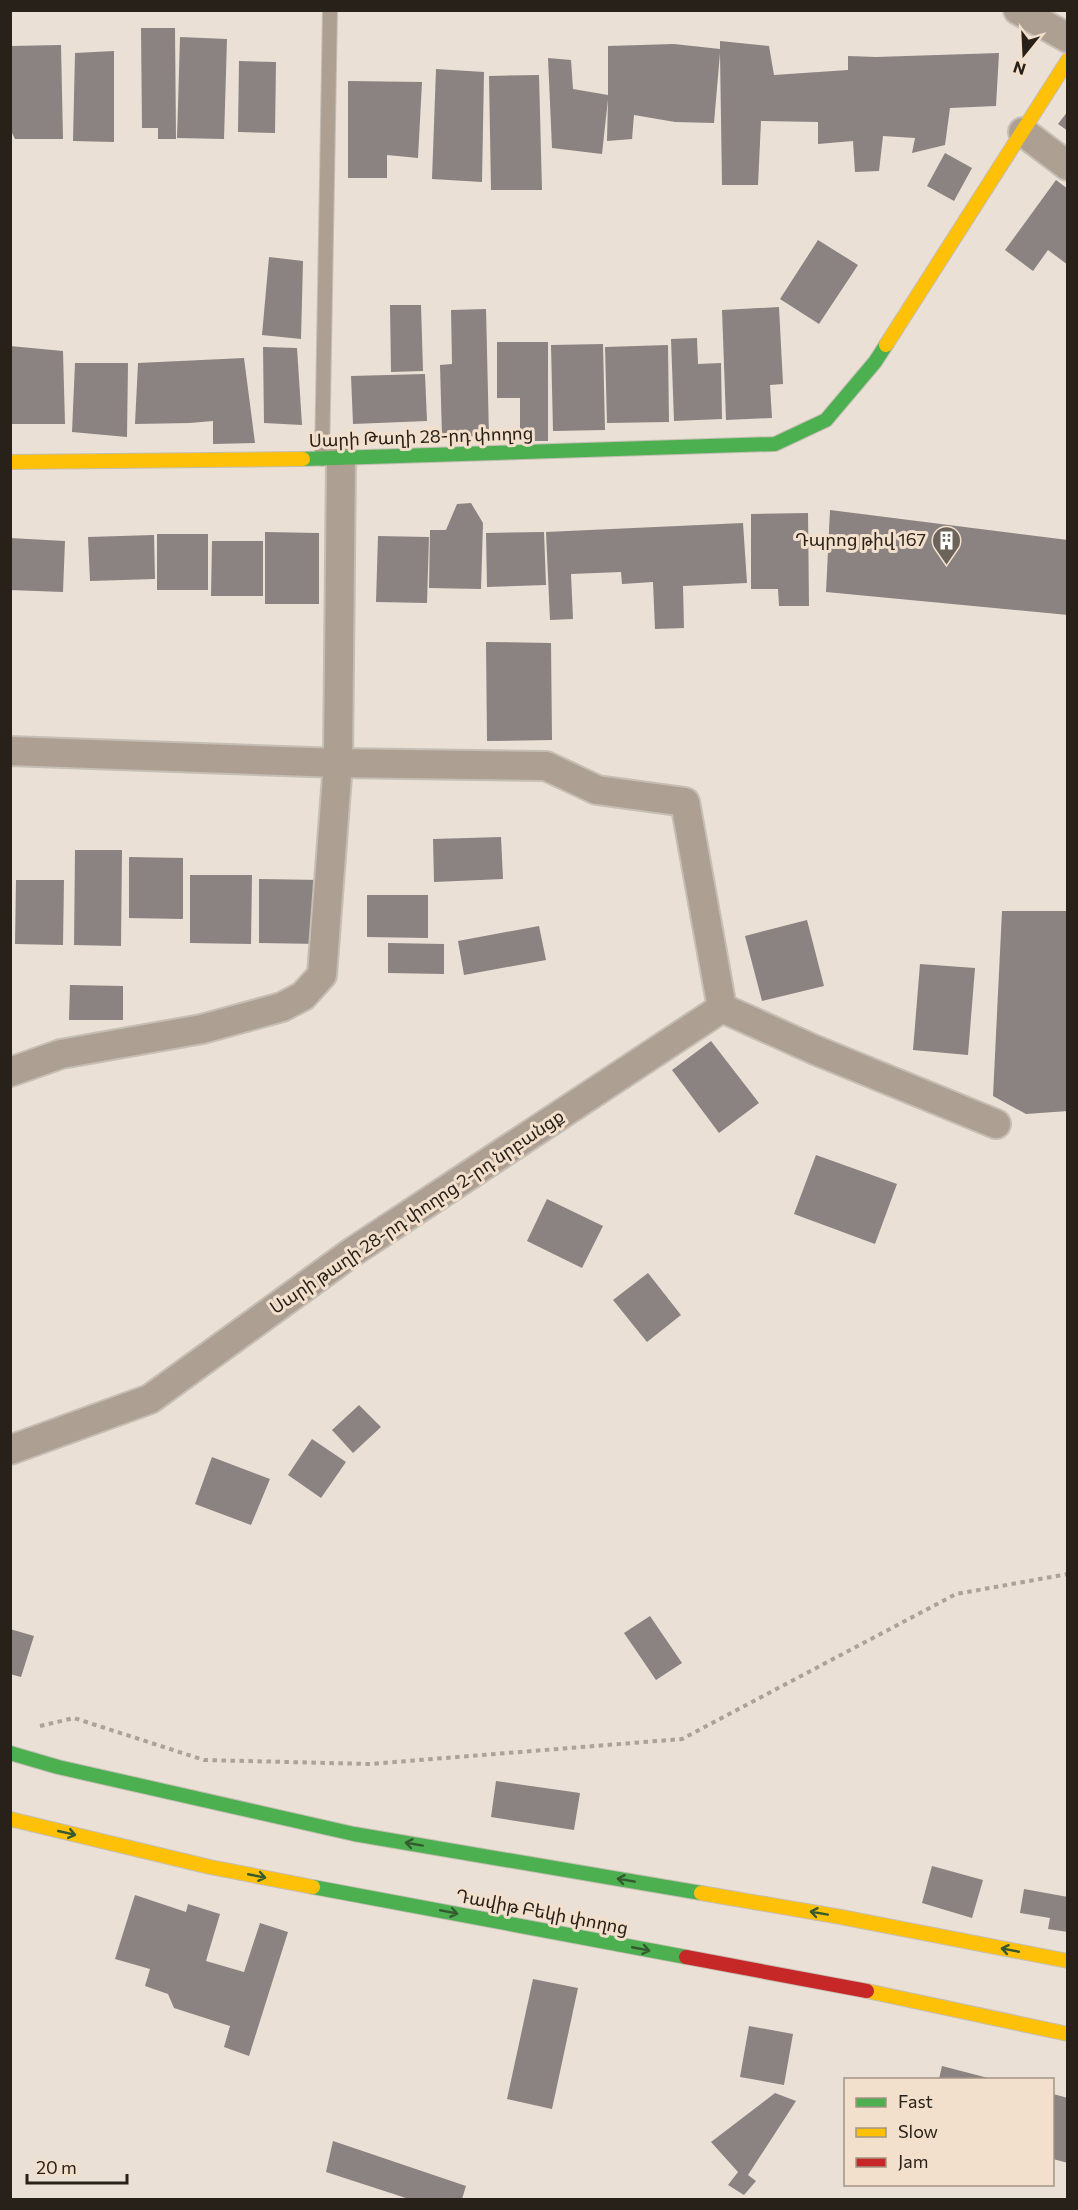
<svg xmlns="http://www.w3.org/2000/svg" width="1078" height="2210" font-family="Commissioner,'Noto Sans Armenian',sans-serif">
	<rect width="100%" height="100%" fill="#eae0d5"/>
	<path fill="#8a8382" d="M 141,28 L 175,28 L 176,139 L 158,139 L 158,128 L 142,128 Z
		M 180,37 L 227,39 L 224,139 L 177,138 Z
		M 720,41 L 769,46 L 774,75 L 848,70 L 848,56 L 876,57 L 999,53 L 996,106 L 950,108 L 945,145 L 912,153 L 915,138 L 883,136 L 879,171 L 855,172 L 853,141 L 818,144 L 818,122 L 761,121 L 758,185 L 722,185 L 720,53 L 714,123 L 675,122 L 634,115 L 632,139 L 607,141 L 608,99 L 602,154 L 552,148 L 548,58 L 571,60 L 573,89 L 608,95 L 608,46 L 674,44 L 720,49 Z
		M 61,45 L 63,139 L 15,139 L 10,129 L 10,46 Z
		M 114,51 L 114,142 L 73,141 L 75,53 Z
		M 239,61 L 276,62 L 275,133 L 238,132 Z
		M 436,69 L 484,72 L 482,182 L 432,179 Z
		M 539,75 L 542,190 L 491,190 L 489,76 Z
		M 348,81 L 422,82 L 418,158 L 387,155 L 387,178 L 348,178 Z
		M 1068,111 L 1068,131 L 1058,124 Z
		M 945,153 L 972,168 L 954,201 L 927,186 Z
		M 1056,180 L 1068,189 L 1068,265 L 1048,250 L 1033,271 L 1005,250 Z
		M 818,240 L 858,265 L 819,324 L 780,299 Z
		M 269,257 L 303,261 L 301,339 L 262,335 Z
		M 390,305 L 421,305 L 423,371 L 391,372 Z
		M 779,307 L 783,384 L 770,385 L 772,418 L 726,420 L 722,310 Z
		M 486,309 L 489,436 L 442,437 L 440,365 L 452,364 L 451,310 Z
		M 697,338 L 698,364 L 721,363 L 722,419 L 674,421 L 671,339 Z
		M 497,342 L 548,342 L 548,441 L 520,441 L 520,398 L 497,398 Z
		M 603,344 L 605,430 L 553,431 L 551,345 Z
		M 668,345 L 669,422 L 607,423 L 605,347 Z
		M 10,346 L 63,351 L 65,424 L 10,424 Z
		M 263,347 L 297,348 L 302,425 L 264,423 Z
		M 244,358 L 255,443 L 213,444 L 213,421 L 190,423 L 135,424 L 138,363 Z
		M 75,363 L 128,363 L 127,437 L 72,432 Z
		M 425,374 L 427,421 L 353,424 L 351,376 Z
		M 471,503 L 483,523 L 481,589 L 429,588 L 430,530 L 446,530 L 457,504 Z
		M 830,510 L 1068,540 L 1068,615 L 826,592 Z
		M 808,513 L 809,606 L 779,606 L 778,589 L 751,589 L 751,514 Z
		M 743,523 L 747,583 L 683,586 L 684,628 L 655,629 L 653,582 L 622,584 L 621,572 L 571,574 L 573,619 L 550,620 L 546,532 Z
		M 265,532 L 319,533 L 319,604 L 265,604 Z
		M 544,532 L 546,585 L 487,587 L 486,533 Z
		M 157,534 L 208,534 L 208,590 L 157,590 Z
		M 154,535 L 155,579 L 90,581 L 88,537 Z
		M 378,536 L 429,537 L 427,603 L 376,602 Z
		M 10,538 L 65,541 L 63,592 L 10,590 Z
		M 212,541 L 263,541 L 263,596 L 211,596 Z
		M 486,642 L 551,643 L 552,740 L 487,741 Z
		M 501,837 L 503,879 L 434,882 L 433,839 Z
		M 75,850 L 122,850 L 121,946 L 74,945 Z
		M 129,857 L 183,858 L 183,919 L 129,918 Z
		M 190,875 L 252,875 L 251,944 L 190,943 Z
		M 259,879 L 321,880 L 320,944 L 259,943 Z
		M 16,880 L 64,880 L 63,945 L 15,944 Z
		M 367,895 L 428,895 L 428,938 L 367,937 Z
		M 1002,911 L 1068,911 L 1068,1111 L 1026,1114 L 993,1096 Z
		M 807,920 L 824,986 L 762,1001 L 745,936 Z
		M 539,926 L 546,960 L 464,975 L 458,941 Z
		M 388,943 L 444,944 L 444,974 L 388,973 Z
		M 920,964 L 975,968 L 968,1055 L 913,1050 Z
		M 70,985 L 123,986 L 123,1020 L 69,1020 Z
		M 711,1041 L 759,1103 L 719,1133 L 672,1070 Z
		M 816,1155 L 897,1184 L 875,1244 L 794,1214 Z
		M 547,1199 L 603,1226 L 582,1268 L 527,1241 Z
		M 648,1273 L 681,1315 L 647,1342 L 613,1300 Z
		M 359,1405 L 381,1427 L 353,1453 L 332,1430 Z
		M 312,1439 L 346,1462 L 321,1498 L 288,1475 Z
		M 212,1457 L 270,1479 L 251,1525 L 195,1504 Z
		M 650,1616 L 682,1663 L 656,1680 L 624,1633 Z
		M 10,1629 L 34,1636 L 21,1677 L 10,1674 Z
		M 496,1781 L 580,1793 L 574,1830 L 491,1817 Z
		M 932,1866 L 983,1880 L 972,1918 L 922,1903 Z
		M 1024,1889 L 1068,1897 L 1068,1932 L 1048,1929 L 1050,1918 L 1020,1913 Z
		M 135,1895 L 186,1912 L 188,1904 L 220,1914 L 206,1961 L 244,1972 L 260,1923 L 288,1932 L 249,2056 L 224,2047 L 230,2026 L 174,2008 L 168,1994 L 145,1986 L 150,1969 L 115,1959 Z
		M 533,1979 L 578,1988 L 552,2109 L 507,2099 Z
		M 749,2026 L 793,2034 L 784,2085 L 740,2077 Z
		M 942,2066 L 992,2079 L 939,2079 Z
		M 775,2093 L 796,2101 L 748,2175 L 756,2181 L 744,2195 L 728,2185 L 738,2172 L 711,2142 Z
		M 1053,2094 L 1068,2098 L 1068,2163 L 1053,2159 Z
		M 333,2141 L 466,2186 L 462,2199 L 409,2199 L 326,2172 Z"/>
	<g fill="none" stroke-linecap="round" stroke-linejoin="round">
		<defs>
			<path id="lane" d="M 322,459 L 330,10"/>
			<path id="street" d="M 1018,10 L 1068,38
				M 1023,132 L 1068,166
				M 10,751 L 338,763 L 546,766 L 597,790 L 685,802 L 722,1008
				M 722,1008 L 815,1050 L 996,1124
				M 10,1072 L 61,1054 L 202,1029 L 282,1007 L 303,996 L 322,975 L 338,763 L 341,458
				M 10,1450 L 150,1399 L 351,1253 L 722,1008"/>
			<path id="fast" d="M 303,459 L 775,444 L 826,420 L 875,362 L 886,345
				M 10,1753 L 58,1767 L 354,1834 L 701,1893
				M 313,1887 L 686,1957"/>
			<path id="slow" d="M 886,345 L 1068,60
				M 10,462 L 303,459
				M 10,1819 L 210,1867 L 313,1887
				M 701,1893 L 841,1917 L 1068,1961
				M 867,1991 L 1068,2034"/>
			<path id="jam" d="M 686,1957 L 867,1991"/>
		</defs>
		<use href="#lane" stroke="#c5beb5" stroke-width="16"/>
		<use href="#street" stroke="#c5beb5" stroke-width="32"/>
		<use href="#fast" stroke="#c5beb5" stroke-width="16"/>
		<use href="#slow" stroke="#c5beb5" stroke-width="16"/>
		<use href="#jam" stroke="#c5beb5" stroke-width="16"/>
		<path stroke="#ada198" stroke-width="4" stroke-dasharray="4.5 4.5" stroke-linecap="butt" d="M 40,1726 L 74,1718 L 204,1760 L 370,1764 L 682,1739 L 956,1594 L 1068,1574"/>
		<use href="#lane" stroke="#ae9f93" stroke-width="14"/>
		<use href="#street" stroke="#ae9f93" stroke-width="28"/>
		<use href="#fast" stroke="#4caf50" stroke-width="14"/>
		<use href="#slow" stroke="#ffc107" stroke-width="14"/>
		<use href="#jam" stroke="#c62828" stroke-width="14"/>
	</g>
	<defs><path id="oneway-shaft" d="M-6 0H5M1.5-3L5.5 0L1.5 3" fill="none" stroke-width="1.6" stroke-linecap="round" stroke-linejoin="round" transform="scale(1.5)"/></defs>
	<g stroke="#365a30">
		<use href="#oneway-shaft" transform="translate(67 1833) rotate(13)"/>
		<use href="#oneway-shaft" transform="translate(414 1844) rotate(-170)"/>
		<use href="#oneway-shaft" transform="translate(257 1876) rotate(11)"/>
		<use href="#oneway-shaft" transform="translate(626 1880) rotate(-170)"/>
		<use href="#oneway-shaft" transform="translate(449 1912) rotate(11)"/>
		<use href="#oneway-shaft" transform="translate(819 1913) rotate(-170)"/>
		<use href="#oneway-shaft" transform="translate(641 1949) rotate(11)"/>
		<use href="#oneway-shaft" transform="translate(1010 1950) rotate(-169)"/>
	</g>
	<defs>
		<symbol id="building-pin" viewBox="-11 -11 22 30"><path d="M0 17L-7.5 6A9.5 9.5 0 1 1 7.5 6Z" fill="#6c645b" stroke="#f3e0cc"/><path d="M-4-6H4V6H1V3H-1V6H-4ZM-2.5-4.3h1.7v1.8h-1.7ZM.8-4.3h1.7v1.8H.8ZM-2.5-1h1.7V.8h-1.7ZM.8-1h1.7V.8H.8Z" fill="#fff"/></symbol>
	</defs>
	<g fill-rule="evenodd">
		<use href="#building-pin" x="930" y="524" width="33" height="45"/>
	</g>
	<g text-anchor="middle" stroke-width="6" stroke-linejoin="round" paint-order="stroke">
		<g font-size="18" fill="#28211a" stroke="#f3e0cc">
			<text transform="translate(421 437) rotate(-2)" y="6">Սարի Թաղի 28-րդ փողոց</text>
			<text transform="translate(417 1212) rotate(-34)" y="6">Սարի թաղի 28-րդ փողոց 2-րդ նրբանցք</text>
			<text transform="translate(542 1912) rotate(11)" y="6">Դավիթ Բեկի փողոց</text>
		</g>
		<g font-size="18" fill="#28211a" stroke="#f3e0cc" text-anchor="end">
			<text x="926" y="546">Դպրոց թիվ 167</text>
		</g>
	</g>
	<rect width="1078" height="2210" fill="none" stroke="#28211a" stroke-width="24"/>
	<rect x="844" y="2078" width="210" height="108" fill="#f3e0cc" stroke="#a29485" stroke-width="1.5"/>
	<rect x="856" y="2098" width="30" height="9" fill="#4caf50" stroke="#a29485" stroke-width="1.5"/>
	<text x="898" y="2108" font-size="18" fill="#28211a">Fast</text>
	<rect x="856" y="2128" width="30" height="9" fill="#ffc107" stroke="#a29485" stroke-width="1.5"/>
	<text x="898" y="2138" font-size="18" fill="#28211a">Slow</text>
	<rect x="856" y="2158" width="30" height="9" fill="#c62828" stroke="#a29485" stroke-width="1.5"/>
	<text x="898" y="2168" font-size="18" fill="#28211a">Jam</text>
	<g transform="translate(1024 54) rotate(198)" stroke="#f3e0cc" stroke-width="4.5" paint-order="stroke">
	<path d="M0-4.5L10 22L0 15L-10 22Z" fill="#28211a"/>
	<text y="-9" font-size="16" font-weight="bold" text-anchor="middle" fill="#28211a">N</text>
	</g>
	<path d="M27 2174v9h100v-9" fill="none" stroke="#28211a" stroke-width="3"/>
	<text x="36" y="2174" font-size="18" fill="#28211a" stroke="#f3e0cc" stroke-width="4.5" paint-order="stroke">20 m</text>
</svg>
